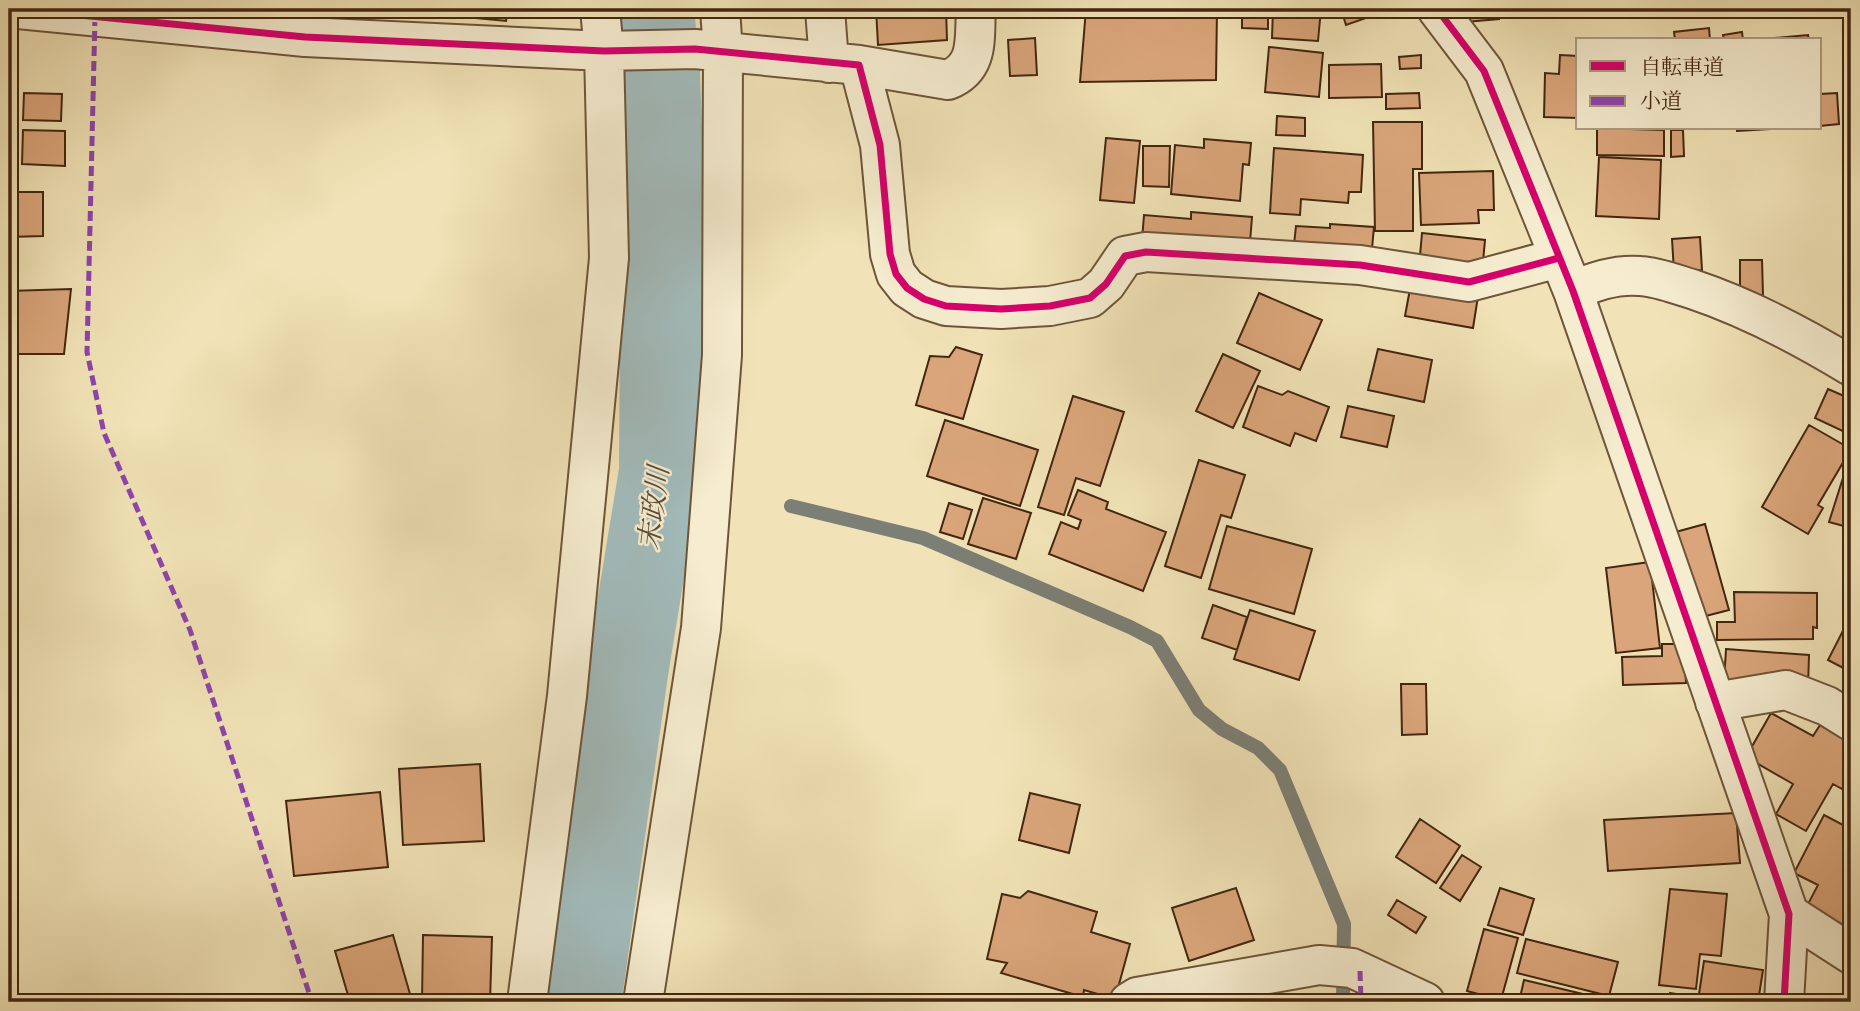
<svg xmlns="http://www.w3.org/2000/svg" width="1860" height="1011" font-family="Alegreya,'Noto Serif JP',serif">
	<rect width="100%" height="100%" fill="#f1e3b7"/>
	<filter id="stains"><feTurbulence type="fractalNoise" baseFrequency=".00286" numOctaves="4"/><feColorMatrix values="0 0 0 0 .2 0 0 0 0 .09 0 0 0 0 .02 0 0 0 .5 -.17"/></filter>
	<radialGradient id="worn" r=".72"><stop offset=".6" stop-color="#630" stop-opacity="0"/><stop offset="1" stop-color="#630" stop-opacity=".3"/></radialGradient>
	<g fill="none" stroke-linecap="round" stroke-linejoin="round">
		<path stroke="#7c7f76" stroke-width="14" d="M 791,506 L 923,538 L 1130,627 L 1157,641 L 1199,710 L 1222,729 L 1258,748 L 1280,770 L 1344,924 L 1343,1002"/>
		<path stroke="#a2bbbb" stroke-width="82" d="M 580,1002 L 628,666 L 660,472 L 662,155 L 659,74 L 653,9"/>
	</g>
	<path fill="#daa57a" stroke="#43260f" stroke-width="2" d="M 446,9 L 508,9 L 506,21 L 445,15 Z
		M 876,9 L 946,9 L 947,40 L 878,45 Z
		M 1086,9 L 1217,9 L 1216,80 L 1080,82 Z
		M 1242,9 L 1268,9 L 1268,29 L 1242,28 Z
		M 1273,9 L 1321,9 L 1318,41 L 1272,38 Z
		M 1341,9 L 1366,9 L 1369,17 L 1346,25 Z
		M 1465,9 L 1498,9 L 1499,19 L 1466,22 Z
		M 1849,9 L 1851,9 L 1851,35 L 1846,34 Z
		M 1709,28 L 1710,40 L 1675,40 L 1674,32 Z
		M 1742,32 L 1743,40 L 1724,40 L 1723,35 Z
		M 1808,35 L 1809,40 L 1751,40 Z
		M 1035,38 L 1037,75 L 1010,76 L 1008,40 Z
		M 1269,47 L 1323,53 L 1319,97 L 1265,92 Z
		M 1421,55 L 1421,68 L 1400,69 L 1399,57 Z
		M 1560,55 L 1578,56 L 1578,118 L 1544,117 L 1545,73 L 1559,74 Z
		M 1381,64 L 1382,97 L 1329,98 L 1329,65 Z
		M 24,93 L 62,94 L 61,121 L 23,120 Z
		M 1419,93 L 1420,108 L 1386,109 L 1386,94 Z
		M 1837,93 L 1839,124 L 1820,126 L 1820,94 Z
		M 1277,116 L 1305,118 L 1305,136 L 1276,135 Z
		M 1373,122 L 1422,122 L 1422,169 L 1413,169 L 1413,231 L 1375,231 Z
		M 1597,128 L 1664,130 L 1664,156 L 1597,155 Z
		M 1737,128 L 1787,128 L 1737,131 Z
		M 23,130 L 65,131 L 65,166 L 22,164 Z
		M 1671,130 L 1683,130 L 1684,156 L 1671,157 Z
		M 1106,138 L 1140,141 L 1134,203 L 1100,200 Z
		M 1204,139 L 1251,143 L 1249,165 L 1243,164 L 1240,201 L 1171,194 L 1175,145 L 1204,148 Z
		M 1143,146 L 1170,146 L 1169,187 L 1143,186 Z
		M 1274,148 L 1363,155 L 1361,192 L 1349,192 L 1348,203 L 1301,199 L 1300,215 L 1270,213 Z
		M 1599,157 L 1661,160 L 1659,219 L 1596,216 Z
		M 1493,171 L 1494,210 L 1478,210 L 1479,223 L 1421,225 L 1419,173 Z
		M 9,192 L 43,192 L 43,236 L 9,237 Z
		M 1191,212 L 1252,217 L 1249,255 L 1142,240 L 1144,215 L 1191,219 Z
		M 1330,224 L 1374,227 L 1371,259 L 1293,254 L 1296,226 L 1330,228 Z
		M 1422,233 L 1485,240 L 1482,273 L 1419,267 Z
		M 1700,237 L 1702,270 L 1674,272 L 1672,239 Z
		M 1740,260 L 1762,260 L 1763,295 L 1740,296 Z
		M 1412,278 L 1479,290 L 1473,328 L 1405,316 Z
		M 71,289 L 64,354 L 9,354 L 9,291 Z
		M 1259,293 L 1322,320 L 1300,370 L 1237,343 Z
		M 956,347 L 982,355 L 963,419 L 916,405 L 930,356 L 949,357 Z
		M 1378,349 L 1432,360 L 1424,402 L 1368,390 Z
		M 1223,354 L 1260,371 L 1233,428 L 1196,411 Z
		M 1258,386 L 1282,395 L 1288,391 L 1329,407 L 1316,441 L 1295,433 L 1290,446 L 1243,427 Z
		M 1828,389 L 1851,399 L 1851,435 L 1815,418 Z
		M 1073,396 L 1124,412 L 1100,486 L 1076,478 L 1064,515 L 1038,507 Z
		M 1348,406 L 1394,416 L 1387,447 L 1341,437 Z
		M 945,420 L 1038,450 L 1020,506 L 927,476 Z
		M 1809,425 L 1851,449 L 1818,505 L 1823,508 L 1808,534 L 1762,507 Z
		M 1849,459 L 1851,460 L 1851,528 L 1829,522 Z
		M 1199,460 L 1245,475 L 1231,518 L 1221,515 L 1201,578 L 1165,566 Z
		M 1078,490 L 1108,502 L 1106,509 L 1166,532 L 1143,591 L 1049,554 L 1061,522 L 1078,529 L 1081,520 L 1068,515 Z
		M 983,498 L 1031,513 L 1016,559 L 968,544 Z
		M 949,503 L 972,510 L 963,539 L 940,532 Z
		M 1705,524 L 1729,610 L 1698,618 L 1672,533 Z
		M 1227,526 L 1312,549 L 1294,614 L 1209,589 Z
		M 1650,562 L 1660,648 L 1616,653 L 1606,568 Z
		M 1734,592 L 1817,593 L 1817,628 L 1813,627 L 1813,639 L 1717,640 L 1717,622 L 1735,622 Z
		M 1213,605 L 1247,617 L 1237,650 L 1202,638 Z
		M 1250,610 L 1315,631 L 1299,680 L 1234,659 Z
		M 1850,617 L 1851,618 L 1851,672 L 1828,660 Z
		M 1662,644 L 1684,644 L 1686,683 L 1623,685 L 1622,657 L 1662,656 Z
		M 1726,649 L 1809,655 L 1808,688 L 1724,682 Z
		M 1401,684 L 1426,684 L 1427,734 L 1402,735 Z
		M 1771,713 L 1813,736 L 1820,725 L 1851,742 L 1851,772 L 1842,789 L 1833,784 L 1806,831 L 1776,814 L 1793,784 L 1746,757 Z
		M 480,764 L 484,841 L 403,845 L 399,769 Z
		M 380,792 L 388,867 L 294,876 L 286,801 Z
		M 1030,793 L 1080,805 L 1069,853 L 1019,840 Z
		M 1736,813 L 1740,863 L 1608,871 L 1604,820 Z
		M 1824,815 L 1851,829 L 1851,929 L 1807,906 L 1818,885 L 1794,873 Z
		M 1420,819 L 1460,846 L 1436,883 L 1396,857 Z
		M 1462,855 L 1481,867 L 1460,901 L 1440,888 Z
		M 1236,888 L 1254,940 L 1189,961 L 1172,908 Z
		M 1500,888 L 1534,899 L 1523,935 L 1488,925 Z
		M 1670,889 L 1727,894 L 1721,956 L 1700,954 L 1696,989 L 1659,985 Z
		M 1028,891 L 1097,912 L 1091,932 L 1130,944 L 1115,999 L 1084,990 L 1083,997 L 1001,973 L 1007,963 L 987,959 L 1002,894 L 1020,898 Z
		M 1397,900 L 1426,917 L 1416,933 L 1388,915 Z
		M 1484,929 L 1518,938 L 1501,1000 L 1467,991 Z
		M 393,935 L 412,1001 L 350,1002 L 335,951 Z
		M 423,935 L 492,937 L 490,1002 L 422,1002 Z
		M 1526,939 L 1618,962 L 1609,996 L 1517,973 Z
		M 1704,961 L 1763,970 L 1758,1002 L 1699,994 Z
		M 1524,980 L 1604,999 L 1603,1002 L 1519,1002 Z
		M 1670,993 L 1721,1001 L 1721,1002 L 1668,1002 Z
		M 1620,996 L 1653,1001 L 1653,1002 L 1619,1002 Z"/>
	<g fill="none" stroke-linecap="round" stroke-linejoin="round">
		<defs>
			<path id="street" d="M 18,9 L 305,37 L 604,51 L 695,49 L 859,65 L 880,145 L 890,254 L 896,274 L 907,288 L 924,299 L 946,306 L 1001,309 L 1050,306 L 1090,298 L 1106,284 L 1125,256 L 1146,252 L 1360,265 L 1469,282 L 1559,258
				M 825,9 L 829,63
				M 1437,9 L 1484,71 L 1573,291 L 1789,914 L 1784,1002
				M 859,65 L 948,80 C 980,67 974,38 976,9
				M 1573,291 C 1594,281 1617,274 1640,276 C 1658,277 1675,284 1692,289 C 1749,308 1800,335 1851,366
				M 1715,702 L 1786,690 L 1827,706 L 1851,721
				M 1789,914 L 1851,954
				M 527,1002 L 567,696 L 609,258 L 604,51 L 600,9
				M 643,1002 L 701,628 L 722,355 L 723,52 L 720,9
				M 1129,1002 L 1137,997 L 1319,965 L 1352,968 L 1425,1002"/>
		</defs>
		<use href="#street" stroke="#6e5539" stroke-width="42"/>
		<use href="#street" stroke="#f6edd0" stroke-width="38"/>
		<path stroke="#8e44ad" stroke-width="5" stroke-dasharray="10 5" stroke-linecap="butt" d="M 95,16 L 87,352 L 104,433 L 190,630 L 312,1002
			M 1360,971 L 1361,1002"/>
		<defs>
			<path id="cycleway" d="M 18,9 L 305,37 L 604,51 L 695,49 L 859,65 L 880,145 L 890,254 L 896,274 L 907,288 L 924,299 L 946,306 L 1001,309 L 1050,306 L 1090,298 L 1106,284 L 1125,256 L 1146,252 L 1360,265 L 1469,282 L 1559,258
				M 1437,9 L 1484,71 L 1573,291 L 1789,914 L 1784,1002"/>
		</defs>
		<use href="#cycleway" stroke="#f6edd0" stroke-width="11"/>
		<use href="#cycleway" stroke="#d6006c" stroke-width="7"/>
	</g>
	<g text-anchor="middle" stroke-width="5" stroke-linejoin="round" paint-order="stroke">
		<g font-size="28" font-style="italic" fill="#5b4b3a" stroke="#f6edd0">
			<text transform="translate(653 508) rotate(-83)" y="10">末政川</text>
		</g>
	</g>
	<rect width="1860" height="1011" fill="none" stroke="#f1e3b7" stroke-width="35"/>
	<rect x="10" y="10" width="1839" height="990" fill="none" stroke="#43260f" stroke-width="3.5"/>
	<rect x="18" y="18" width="1825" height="976" fill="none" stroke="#43260f" stroke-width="2"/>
	<rect x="1576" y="38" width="245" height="91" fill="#f6edd0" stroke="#ae9d83" stroke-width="2"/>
	<rect x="1590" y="61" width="35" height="10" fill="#d6006c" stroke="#ae9d83" stroke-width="2"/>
	<text x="1640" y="74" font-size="21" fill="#43260f">自転車道</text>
	<rect x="1590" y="96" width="35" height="10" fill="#8e44ad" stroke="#ae9d83" stroke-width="2"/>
	<text x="1640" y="108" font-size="21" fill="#43260f">小道</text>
	<rect width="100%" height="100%" filter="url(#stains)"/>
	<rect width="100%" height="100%" fill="url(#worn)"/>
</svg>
